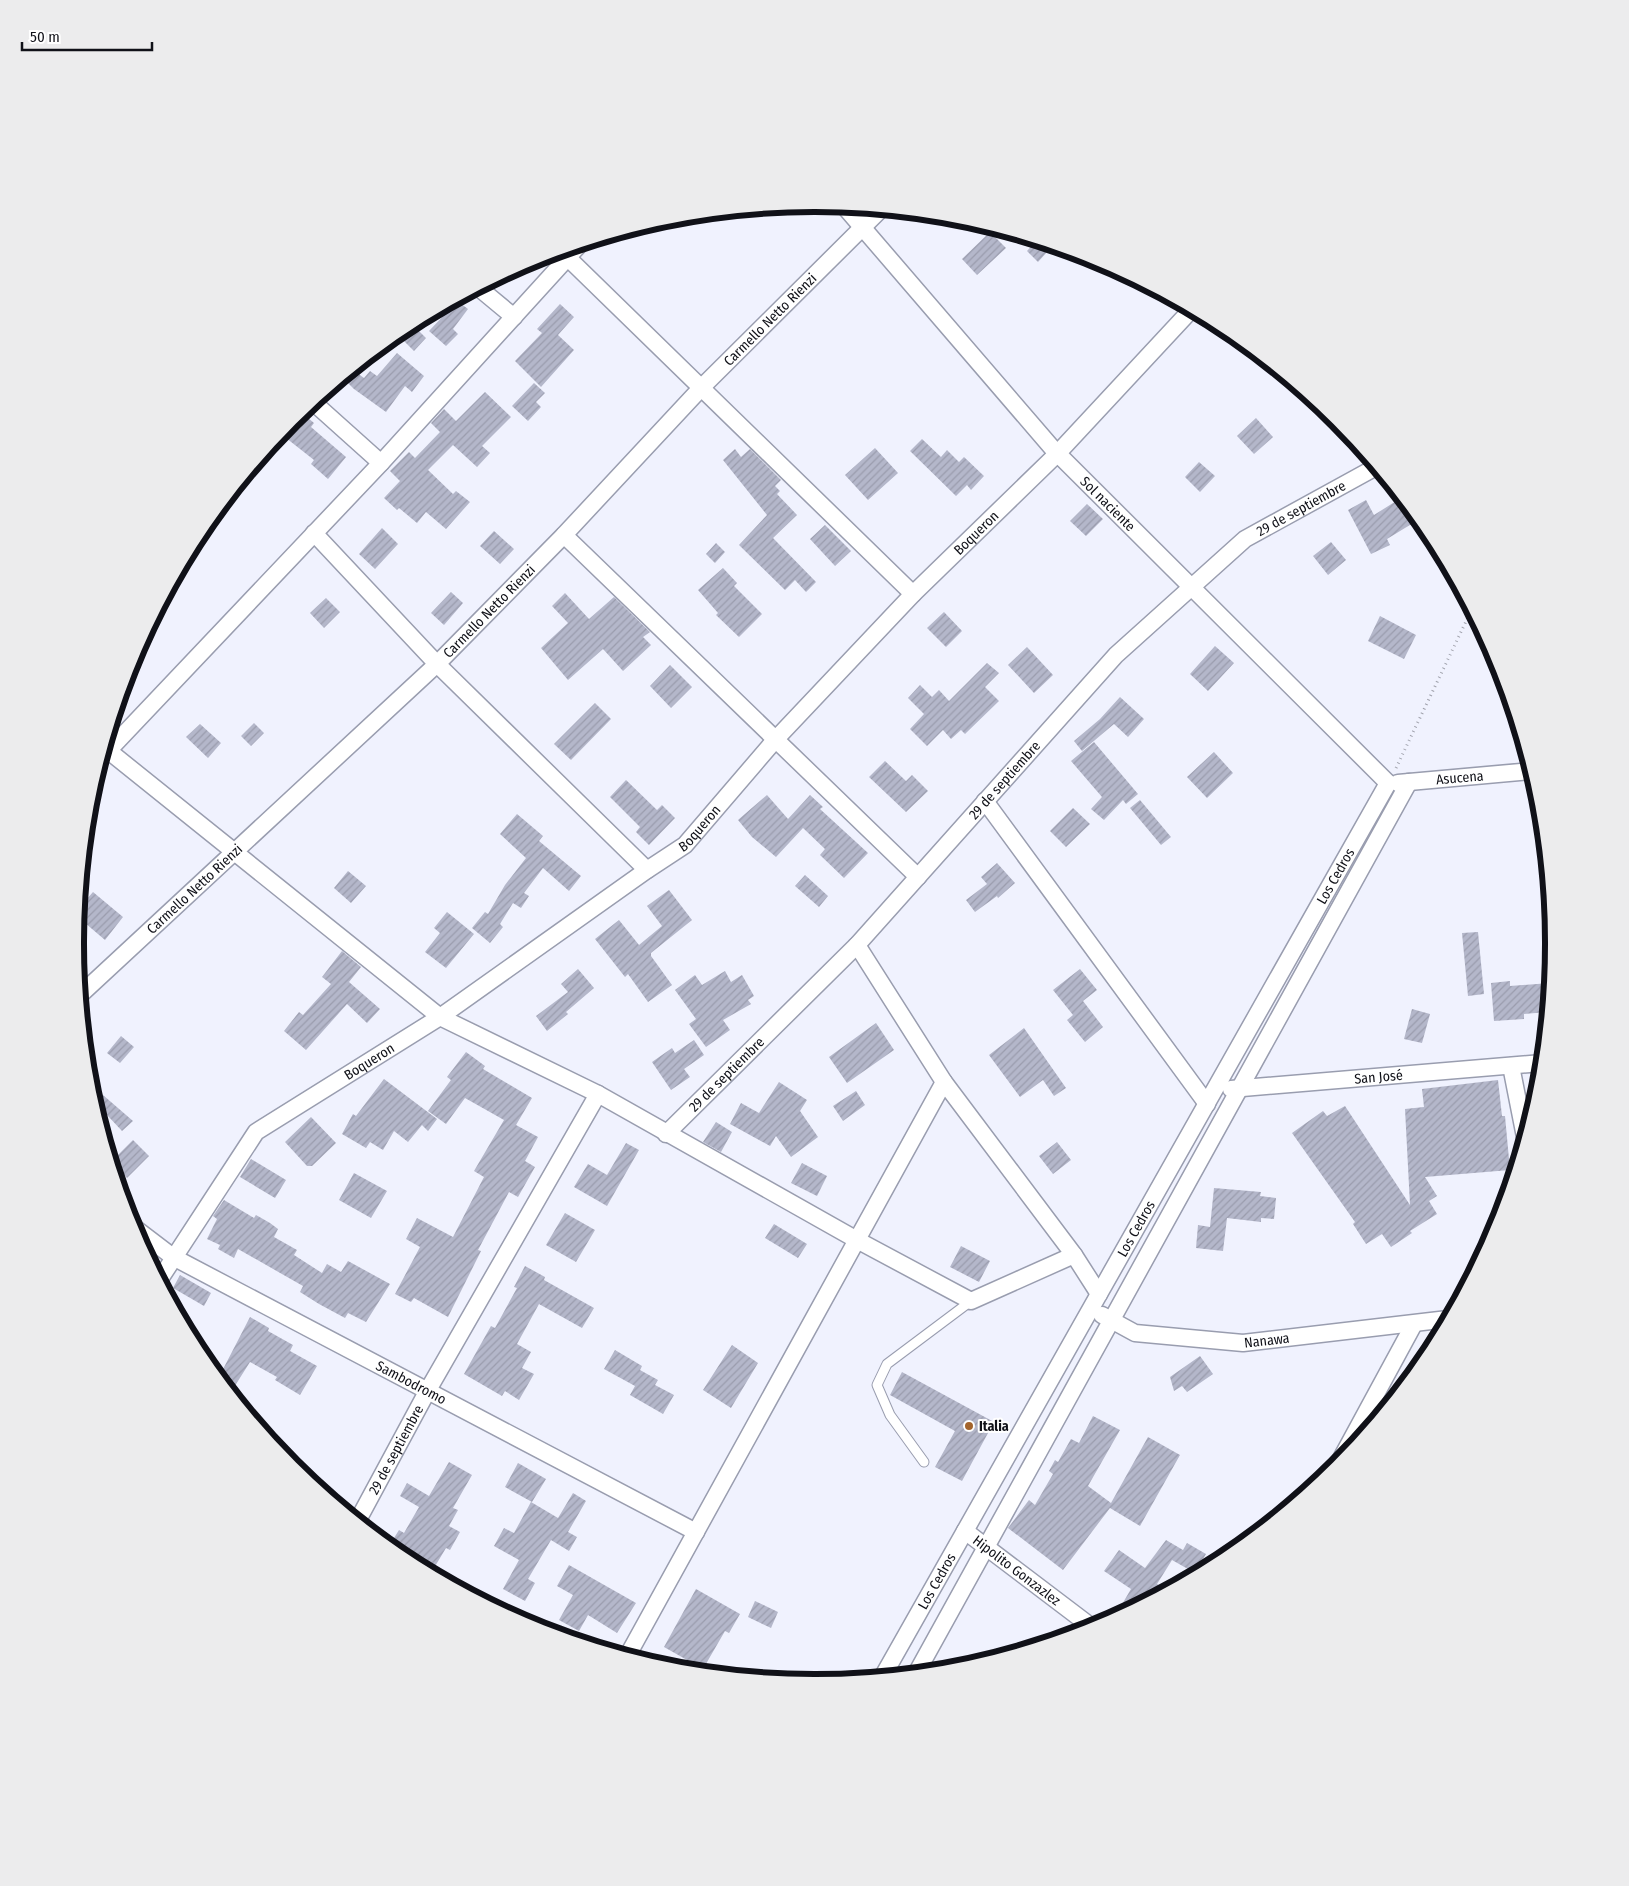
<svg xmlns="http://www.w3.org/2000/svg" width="1629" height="1886" font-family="'Fira Sans Condensed',sans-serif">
	<defs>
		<pattern id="building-hatch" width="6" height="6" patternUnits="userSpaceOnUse" patternTransform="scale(1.25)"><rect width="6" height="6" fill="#b4b7ca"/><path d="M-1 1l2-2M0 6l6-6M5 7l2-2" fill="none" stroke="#9a9cad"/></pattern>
	</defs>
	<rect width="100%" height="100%" fill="#f0f2fe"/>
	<path fill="url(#building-hatch)" d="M 990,232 L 1006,248 L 977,275 L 962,259 Z
		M 1036,241 L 1047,252 L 1038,262 L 1027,251 Z
		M 456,300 L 468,309 L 453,329 L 458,334 L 446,346 L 429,331 L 447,312 L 442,308 Z
		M 560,304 L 574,317 L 558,335 L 574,350 L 541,387 L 515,361 L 542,333 L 537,329 Z
		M 415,327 L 426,338 L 414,351 L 403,340 Z
		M 397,353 L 424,376 L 412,392 L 405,386 L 386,412 L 354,389 L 343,378 L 353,370 L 364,378 L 370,371 L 377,376 Z
		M 534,383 L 545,393 L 536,402 L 541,407 L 528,421 L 512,406 Z
		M 485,392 L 511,417 L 482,446 L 490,453 L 477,467 L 453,445 L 428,470 L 453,494 L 456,491 L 470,502 L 446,529 L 426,512 L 417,523 L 399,508 L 397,510 L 384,498 L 400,481 L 390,471 L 409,452 L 415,458 L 440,432 L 431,423 L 444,409 L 456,421 Z
		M 301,412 L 314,423 L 311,427 L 346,457 L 328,479 L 311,464 L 314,460 L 281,434 Z
		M 1256,418 L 1273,437 L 1254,454 L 1237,436 Z
		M 922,439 L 941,457 L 947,450 L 959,462 L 964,457 L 984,476 L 971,490 L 967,485 L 956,496 L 910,451 Z
		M 875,448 L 898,473 L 868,500 L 845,475 Z
		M 735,449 L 741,457 L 750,449 L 781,480 L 775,486 L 780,491 L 777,494 L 797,515 L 773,538 L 816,582 L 806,592 L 795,580 L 785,590 L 739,545 L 767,515 L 723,460 Z
		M 1199,462 L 1215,476 L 1200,492 L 1185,477 Z
		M 1401,498 L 1418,520 L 1387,539 L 1390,545 L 1371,554 L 1348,510 L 1366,500 L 1374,515 Z
		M 1087,504 L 1103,519 L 1086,536 L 1070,521 Z
		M 825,525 L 851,551 L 835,566 L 810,539 Z
		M 382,528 L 398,544 L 375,569 L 359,554 Z
		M 494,531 L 514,549 L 500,564 L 480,546 Z
		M 1331,542 L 1346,560 L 1328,575 L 1313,556 Z
		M 716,543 L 725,552 L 715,563 L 706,554 Z
		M 723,568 L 737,583 L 734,586 L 762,614 L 739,637 L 716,615 L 718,613 L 698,590 Z
		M 451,592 L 463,603 L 444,625 L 431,613 Z
		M 565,593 L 589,619 L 614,597 L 650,632 L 643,637 L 651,645 L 623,671 L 603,649 L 568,680 L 541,648 L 568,623 L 552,606 Z
		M 326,598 L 340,612 L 324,628 L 310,613 Z
		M 944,612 L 962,631 L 946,647 L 927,628 Z
		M 1380,616 L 1416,635 L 1404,659 L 1368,641 Z
		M 1215,646 L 1234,663 L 1208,691 L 1190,674 Z
		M 1027,647 L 1053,675 L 1034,693 L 1008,665 Z
		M 987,663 L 999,673 L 985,687 L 999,701 L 965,734 L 961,730 L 951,739 L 943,730 L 927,746 L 910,729 L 924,714 L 908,698 L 920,685 L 932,697 L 939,690 L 949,701 Z
		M 670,665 L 692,687 L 671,708 L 650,686 Z
		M 1120,697 L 1144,719 L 1128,737 L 1114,724 L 1082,751 L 1074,741 L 1100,719 Z
		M 595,703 L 611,719 L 571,760 L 554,744 Z
		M 254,723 L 264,733 L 251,746 L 241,736 Z
		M 200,724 L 221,743 L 208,758 L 186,737 Z
		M 1094,742 L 1138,794 L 1126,804 L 1123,800 L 1104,820 L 1091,809 L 1102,797 L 1071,761 Z
		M 1214,752 L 1233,773 L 1207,798 L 1187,777 Z
		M 885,761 L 906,781 L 912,775 L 928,791 L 906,812 L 869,777 Z
		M 626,780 L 657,810 L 662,805 L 675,818 L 649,845 L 636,832 L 640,827 L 610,797 Z
		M 767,795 L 788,819 L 810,795 L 823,807 L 820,809 L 868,853 L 844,878 L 820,855 L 825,849 L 803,828 L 776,857 L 752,837 L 738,820 Z
		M 1140,800 L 1171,837 L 1161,845 L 1130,808 Z
		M 1073,808 L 1090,824 L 1066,847 L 1050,831 Z
		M 517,814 L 543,836 L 539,841 L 581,876 L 569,891 L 543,868 L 524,893 L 529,896 L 521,908 L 513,903 L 500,924 L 503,927 L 490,943 L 472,928 L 485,912 L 488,914 L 505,885 L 526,858 L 500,834 Z
		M 997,863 L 1015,883 L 998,898 L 997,896 L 975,912 L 966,900 L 987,884 L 981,877 Z
		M 348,871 L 366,886 L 351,903 L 334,888 Z
		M 805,875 L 828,896 L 819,907 L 795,886 Z
		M 669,890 L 692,920 L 651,953 L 651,956 L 672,985 L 648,1002 L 628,974 L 625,977 L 595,939 L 619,920 L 639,945 L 662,926 L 647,906 Z
		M 93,892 L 123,917 L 105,940 L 78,917 L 78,909 Z
		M 447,912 L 474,934 L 446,968 L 425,952 L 440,933 L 434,928 Z
		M 1478,932 L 1484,994 L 1468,996 L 1462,933 Z
		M 342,951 L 361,967 L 349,982 L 380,1009 L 367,1023 L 347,1004 L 306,1050 L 284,1031 L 299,1012 L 303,1015 L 331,984 L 322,977 Z
		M 578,969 L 594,988 L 566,1012 L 568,1014 L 547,1031 L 536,1016 L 568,992 L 561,984 Z
		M 1080,969 L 1097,990 L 1083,1001 L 1103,1027 L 1085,1042 L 1067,1020 L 1073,1015 L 1053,990 Z
		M 725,971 L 731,982 L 742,975 L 754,996 L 748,1000 L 751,1004 L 723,1020 L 730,1030 L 706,1047 L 689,1024 L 696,1019 L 675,990 L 695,975 L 702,985 Z
		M 1510,981 L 1510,986 L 1550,983 L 1547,1012 L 1524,1014 L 1524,1019 L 1494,1021 L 1491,983 Z
		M 1412,1009 L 1430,1014 L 1422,1043 L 1404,1039 Z
		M 876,1023 L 894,1050 L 847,1083 L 829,1057 Z
		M 1024,1028 L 1066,1088 L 1054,1096 L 1043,1080 L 1020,1097 L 989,1055 Z
		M 121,1036 L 134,1047 L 120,1063 L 107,1053 Z
		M 694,1040 L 704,1055 L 684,1069 L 690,1077 L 671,1090 L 652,1062 L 672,1048 L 675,1053 Z
		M 466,1052 L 485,1066 L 483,1069 L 532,1098 L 516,1125 L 538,1137 L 525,1161 L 535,1167 L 518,1197 L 509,1192 L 478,1250 L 481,1251 L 448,1317 L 414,1298 L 411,1302 L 395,1294 L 420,1247 L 406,1239 L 417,1218 L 453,1237 L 484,1177 L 474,1171 L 504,1120 L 465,1098 L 446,1124 L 428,1111 L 451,1080 L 447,1077 Z
		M 384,1079 L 437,1119 L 428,1131 L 422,1125 L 408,1142 L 394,1131 L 383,1150 L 370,1142 L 366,1148 L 342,1134 L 353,1114 L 356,1116 Z
		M 1498,1080 L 1502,1116 L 1505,1116 L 1510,1170 L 1425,1177 L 1437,1196 L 1429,1201 L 1437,1214 L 1410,1231 L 1412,1233 L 1391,1247 L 1382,1234 L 1366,1244 L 1353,1224 L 1355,1222 L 1292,1133 L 1323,1111 L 1327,1116 L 1345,1106 L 1410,1205 L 1405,1109 L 1424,1107 L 1422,1089 Z
		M 779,1082 L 807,1100 L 800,1111 L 818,1137 L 791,1157 L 776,1136 L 770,1146 L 730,1124 L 741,1103 L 759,1113 Z
		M 96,1089 L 133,1121 L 122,1131 L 93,1100 L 91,1094 Z
		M 856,1091 L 865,1105 L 843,1121 L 833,1106 Z
		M 311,1117 L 336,1143 L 312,1166 L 307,1166 L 285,1142 Z
		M 716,1122 L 732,1132 L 721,1152 L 703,1142 Z
		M 133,1140 L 149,1156 L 127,1178 L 112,1161 Z
		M 1057,1142 L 1071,1160 L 1053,1174 L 1039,1156 Z
		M 626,1143 L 639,1150 L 607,1206 L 574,1187 L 588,1164 L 607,1175 Z
		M 251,1159 L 286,1180 L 275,1198 L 240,1177 Z
		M 802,1163 L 827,1176 L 817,1196 L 791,1183 Z
		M 354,1173 L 387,1191 L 371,1218 L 339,1200 Z
		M 1214,1188 L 1261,1192 L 1260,1196 L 1276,1198 L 1274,1219 L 1261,1218 L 1261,1222 L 1227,1218 L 1223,1251 L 1196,1248 L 1198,1225 L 1210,1227 Z
		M 224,1200 L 254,1218 L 256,1215 L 270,1223 L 278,1229 L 274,1237 L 297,1250 L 294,1255 L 322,1273 L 327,1264 L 341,1272 L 348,1261 L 390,1284 L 366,1322 L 348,1313 L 345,1318 L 319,1304 L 300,1292 L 303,1286 L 238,1249 L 234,1258 L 218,1249 L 220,1245 L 207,1239 L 217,1219 L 213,1216 Z
		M 565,1213 L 595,1230 L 576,1262 L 546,1245 Z
		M 774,1224 L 807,1244 L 798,1258 L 765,1238 Z
		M 961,1246 L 990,1261 L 979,1282 L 950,1267 Z
		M 525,1266 L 545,1277 L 544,1280 L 594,1308 L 582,1328 L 539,1304 L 517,1344 L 531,1352 L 522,1368 L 534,1374 L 519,1400 L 505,1391 L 502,1396 L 464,1374 L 491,1326 L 495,1328 L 517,1288 L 514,1287 Z
		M 180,1275 L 211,1293 L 204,1306 L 173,1288 Z
		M 250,1317 L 269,1328 L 268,1331 L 293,1345 L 290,1351 L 317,1366 L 300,1395 L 275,1380 L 277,1377 L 250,1362 L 231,1392 L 219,1377 Z
		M 732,1345 L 758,1363 L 731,1408 L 703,1390 Z
		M 615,1350 L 642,1366 L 640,1370 L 658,1380 L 655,1385 L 674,1395 L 663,1414 L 630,1395 L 635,1386 L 604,1369 Z
		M 1200,1356 L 1213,1374 L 1187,1392 L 1182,1386 L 1174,1391 L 1170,1377 Z
		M 902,1372 L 994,1422 L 962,1481 L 935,1467 L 955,1431 L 890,1395 Z
		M 1093,1416 L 1120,1430 L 1088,1486 L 1111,1503 L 1148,1437 L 1180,1455 L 1140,1526 L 1110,1508 L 1063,1570 L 1008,1528 L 1029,1500 L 1035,1505 L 1053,1474 L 1049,1471 L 1055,1460 L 1058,1462 L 1071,1439 L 1079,1443 Z
		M 449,1462 L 472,1475 L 453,1508 L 458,1510 L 449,1526 L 460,1532 L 450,1550 L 446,1548 L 431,1573 L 403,1558 L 389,1546 L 399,1530 L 404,1533 L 419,1507 L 400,1496 L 407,1483 L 429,1496 Z
		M 518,1463 L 546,1479 L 532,1502 L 505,1487 Z
		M 573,1493 L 586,1501 L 568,1532 L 577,1537 L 569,1551 L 551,1540 L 528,1579 L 535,1583 L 525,1601 L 503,1589 L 519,1560 L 494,1546 L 504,1528 L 514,1533 L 531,1502 L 558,1518 Z
		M 1166,1540 L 1183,1550 L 1187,1543 L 1206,1554 L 1195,1573 L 1172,1560 L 1157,1584 L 1162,1587 L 1157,1594 L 1114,1618 L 1131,1589 L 1104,1571 L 1119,1550 L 1145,1568 Z
		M 569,1565 L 636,1603 L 617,1633 L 588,1615 L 579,1631 L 559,1620 L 573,1595 L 557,1586 Z
		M 696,1589 L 740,1614 L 729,1633 L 725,1631 L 703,1669 L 664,1647 Z
		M 755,1601 L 778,1612 L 771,1628 L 748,1617 Z"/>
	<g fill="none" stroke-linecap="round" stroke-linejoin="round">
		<defs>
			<path id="service" d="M 924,1462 L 890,1415 L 877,1385 L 887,1364 L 971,1301"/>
			<g id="minor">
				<path id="s1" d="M 844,206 L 1053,449 L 1388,783"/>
				<path d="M 568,258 L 913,594"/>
				<path d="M 479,288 L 514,317"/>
				<path d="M 313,402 L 381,463"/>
				<path d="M 314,533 L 437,664 L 647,870"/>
				<path d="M 564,535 L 918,877"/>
				<path d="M 105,748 L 440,1017 L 598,1094 L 857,1240 L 971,1301 L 1074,1255"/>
				<path d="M 108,751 L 381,463 L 579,245"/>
				<path id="s2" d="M 1398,783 L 1531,771"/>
				<path d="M 985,801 L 1207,1104"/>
				<path d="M 857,945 L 944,1082 L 1074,1255 L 1099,1294"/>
				<path id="s3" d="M 80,995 L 437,664 L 564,535 L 702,387 L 880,210"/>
				<path d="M 1511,1066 L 1525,1137"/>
				<path id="s4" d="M 1231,1089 L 1542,1063"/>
				<path id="s5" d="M 666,1134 L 857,945 L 1116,655 L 1245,539 L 1376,467"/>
				<path id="s6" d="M 131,1225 L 173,1257 L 696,1532"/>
				<path id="s7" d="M 160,1279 L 256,1132 L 440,1017 L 647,870 L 685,845 L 775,740 L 913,594 L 1057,454 L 1191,310"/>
				<path id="s8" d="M 1102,1315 L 1135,1333 L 1243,1343 L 1448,1319"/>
				<path d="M 1337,1466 L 1414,1324"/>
				<path id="s9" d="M 358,1520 L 428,1390 L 598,1094"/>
				<path id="s10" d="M 965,1531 L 1093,1628"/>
				<path d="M 628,1655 L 944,1082"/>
				<path d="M 917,1672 L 1409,782"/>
				<path id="s11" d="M 883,1676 L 1388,783"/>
			</g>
		</defs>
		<use href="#service" stroke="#999daf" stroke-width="11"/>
		<use href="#minor" stroke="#999daf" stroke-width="19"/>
		<path stroke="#a1a3ad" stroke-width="3" stroke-dasharray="1 4" stroke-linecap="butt" d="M 1396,768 L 1471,611"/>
		<use href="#service" stroke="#fff" stroke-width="9"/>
		<use href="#minor" stroke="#fff" stroke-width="16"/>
	</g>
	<circle fill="#a3642c" stroke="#fff" stroke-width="2" cx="969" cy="1426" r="5"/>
	<g text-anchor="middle" stroke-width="4" stroke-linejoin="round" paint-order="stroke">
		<g font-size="14" fill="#101118" stroke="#fff">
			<text dy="5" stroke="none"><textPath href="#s3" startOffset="966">Carmello Netto Rienzi</textPath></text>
			<text dy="5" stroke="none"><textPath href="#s1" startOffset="398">Sol naciente</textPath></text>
			<text dy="5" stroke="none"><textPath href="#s5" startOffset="895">29 de septiembre</textPath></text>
			<text dy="5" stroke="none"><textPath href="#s7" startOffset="1119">Boqueron</textPath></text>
			<text dy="5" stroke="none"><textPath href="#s3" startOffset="561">Carmello Netto Rienzi</textPath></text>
			<text dy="5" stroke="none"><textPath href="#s2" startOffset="62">Asucena</textPath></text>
			<text dy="5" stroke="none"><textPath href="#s5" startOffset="490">29 de septiembre</textPath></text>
			<text dy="5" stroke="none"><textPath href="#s7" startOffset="714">Boqueron</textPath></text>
			<text dy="5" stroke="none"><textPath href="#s11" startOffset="919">Los Cedros</textPath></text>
			<text dy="5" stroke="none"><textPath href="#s3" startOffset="156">Carmello Netto Rienzi</textPath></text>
			<text dy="5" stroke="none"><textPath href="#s7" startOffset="309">Boqueron</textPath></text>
			<text dy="5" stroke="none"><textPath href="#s5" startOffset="85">29 de septiembre</textPath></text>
			<text dy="5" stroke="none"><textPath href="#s4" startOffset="148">San José</textPath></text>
			<text dy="5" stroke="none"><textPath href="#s11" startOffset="514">Los Cedros</textPath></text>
			<text dy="5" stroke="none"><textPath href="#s8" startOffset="170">Nanawa</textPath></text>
			<text dy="5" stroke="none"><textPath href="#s6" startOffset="322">Sambodromo</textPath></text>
			<text dy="5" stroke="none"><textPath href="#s9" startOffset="80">29 de septiembre</textPath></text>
			<text dy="5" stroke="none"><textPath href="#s10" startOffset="65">Hipolito Gonzazlez</textPath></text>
			<text dy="5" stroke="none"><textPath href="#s11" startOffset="109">Los Cedros</textPath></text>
		</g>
		<g font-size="14" font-weight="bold" fill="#101118" stroke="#fff" text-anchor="start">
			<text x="979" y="1431">Italia</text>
		</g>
	</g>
	<path d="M0 0H1629V1886H0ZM814 212H815A730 730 0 0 1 1545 942V944A730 730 0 0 1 815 1674H814A730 730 0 0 1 84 944V942A730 730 0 0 1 814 212Z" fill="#ececed" fill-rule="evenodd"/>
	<path fill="none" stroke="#101118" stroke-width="6" d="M814 212H815A730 730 0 0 1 1545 942V944A730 730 0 0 1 815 1674H814A730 730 0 0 1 84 944V942A730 730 0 0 1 814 212Z"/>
	<path d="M22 42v8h130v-8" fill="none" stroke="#101118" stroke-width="2.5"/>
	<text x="30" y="42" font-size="15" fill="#101118" stroke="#ffffff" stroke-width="4" paint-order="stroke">50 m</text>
</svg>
